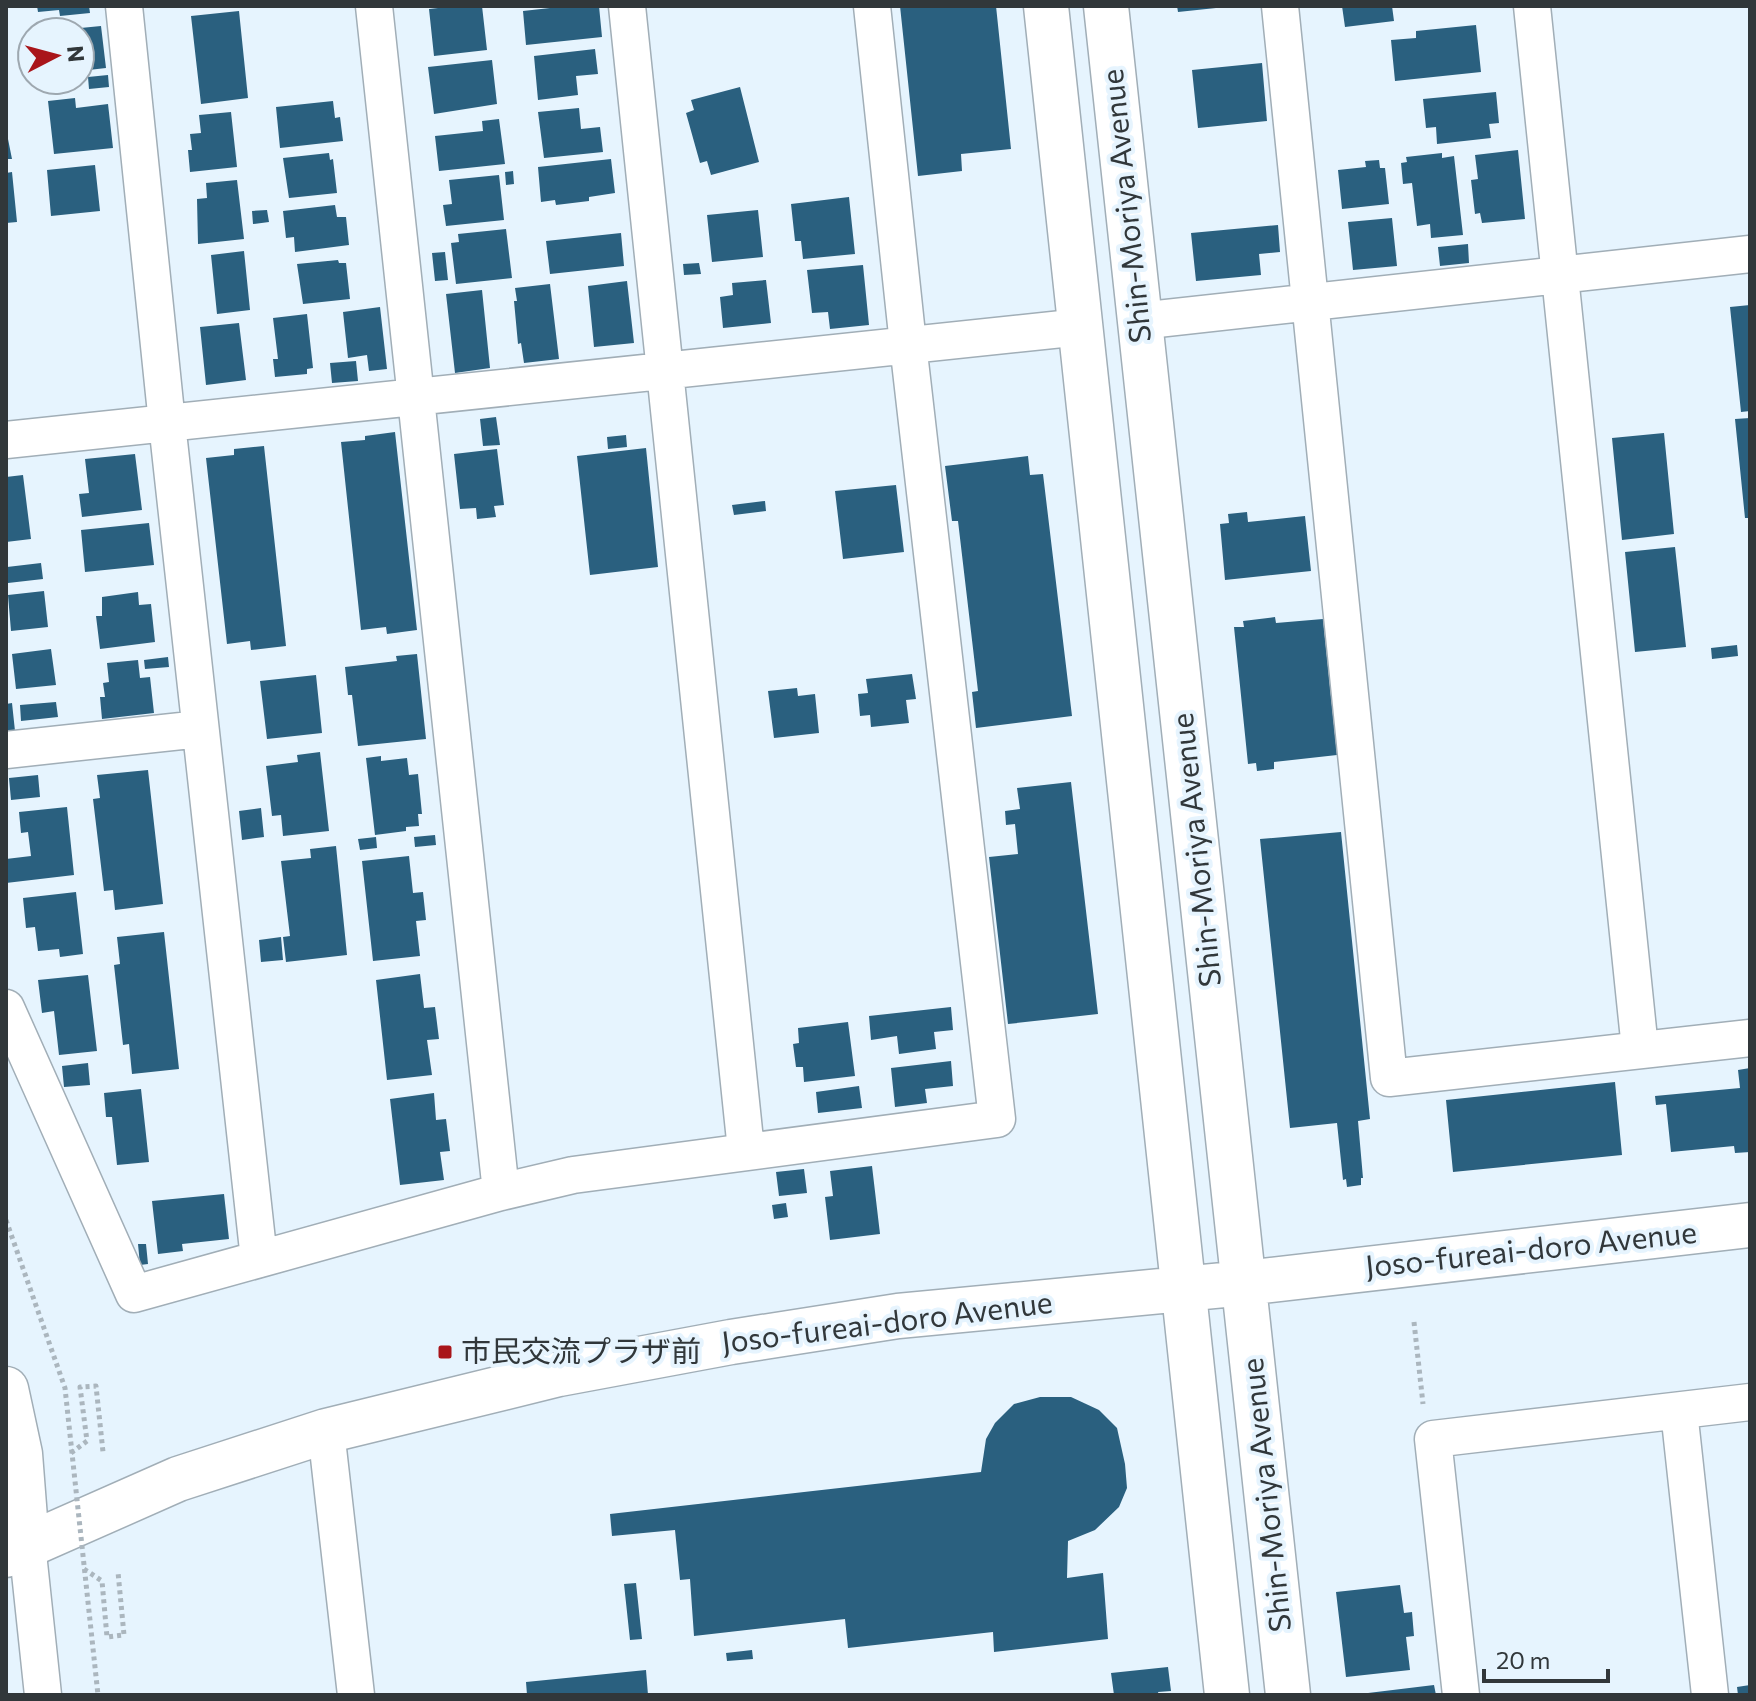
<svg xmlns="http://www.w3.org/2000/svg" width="1756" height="1701" font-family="Commissioner,'Noto Sans JP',sans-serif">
	<rect width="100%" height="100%" fill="#e6f4fe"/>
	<path fill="#2a607f" d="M 37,6 L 89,6 L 90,13 L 60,16 L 59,10 L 38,12 Z
		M 456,6 L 482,6 L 487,50 L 434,56 L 429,9 Z
		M 568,6 L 599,6 L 602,37 L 526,45 L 523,11 Z
		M 900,6 L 996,6 L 1011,149 L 961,154 L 962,171 L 918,176 Z
		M 1177,6 L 1215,6 L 1216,8 L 1178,12 Z
		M 1342,6 L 1392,6 L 1394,21 L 1345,27 Z
		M 239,11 L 248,98 L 201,104 L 191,16 Z
		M 1476,25 L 1481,72 L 1395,81 L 1391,40 L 1416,38 L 1416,31 Z
		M 101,26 L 106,68 L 80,71 L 80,32 L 60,32 L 60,30 Z
		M 595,49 L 598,74 L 576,76 L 578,95 L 538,100 L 534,56 Z
		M 492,60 L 497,104 L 434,114 L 428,67 Z
		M 1262,63 L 1267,121 L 1198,128 L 1192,70 Z
		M 108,75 L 109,87 L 89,89 L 88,77 Z
		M 740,87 L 759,162 L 711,175 L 707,161 L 700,163 L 686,113 L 694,110 L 691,100 Z
		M 1496,92 L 1499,123 L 1489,124 L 1491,138 L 1437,144 L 1436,127 L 1426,128 L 1423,99 Z
		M 75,98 L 76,108 L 108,104 L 113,148 L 54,154 L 48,101 Z
		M 333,101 L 335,118 L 340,117 L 343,141 L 280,148 L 276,107 Z
		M 579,108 L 581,129 L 600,127 L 603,152 L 544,158 L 538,112 Z
		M 231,112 L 237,167 L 190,172 L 188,150 L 192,150 L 190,134 L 201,133 L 199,115 Z
		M 499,119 L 505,164 L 439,171 L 435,136 L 483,131 L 482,121 Z
		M 6,129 L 12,159 L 6,159 Z
		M 1518,150 L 1525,219 L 1482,223 L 1480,213 L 1475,214 L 1471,180 L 1478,179 L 1475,155 Z
		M 329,153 L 330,160 L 333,159 L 337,193 L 289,198 L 283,158 Z
		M 1442,153 L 1442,158 L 1454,156 L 1463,235 L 1431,238 L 1430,224 L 1417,226 L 1412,183 L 1403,184 L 1401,163 L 1407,162 L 1406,157 Z
		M 611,159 L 615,193 L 589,197 L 589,201 L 556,205 L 555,200 L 541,202 L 538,167 Z
		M 1379,160 L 1380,168 L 1385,168 L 1389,204 L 1342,209 L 1338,170 L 1366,167 L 1365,161 Z
		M 95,165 L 100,211 L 51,216 L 47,170 Z
		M 513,171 L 514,184 L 506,185 L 505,172 Z
		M 12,172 L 17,222 L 6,223 L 6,173 Z
		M 499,175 L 504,220 L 446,226 L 443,205 L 452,204 L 449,180 Z
		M 237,180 L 244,239 L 198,244 L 197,199 L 207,198 L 206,183 Z
		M 849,197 L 855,254 L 803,259 L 801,241 L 795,241 L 791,204 Z
		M 335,205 L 337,217 L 346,217 L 349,245 L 295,252 L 294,237 L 286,238 L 283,211 Z
		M 267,210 L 269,222 L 253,224 L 252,211 Z
		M 758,210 L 763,257 L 712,262 L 707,215 Z
		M 1392,218 L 1397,266 L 1353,270 L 1348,222 Z
		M 1278,225 L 1280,252 L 1259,254 L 1261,275 L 1196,281 L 1191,233 Z
		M 506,229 L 512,278 L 456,284 L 451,243 L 459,242 L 458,234 Z
		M 621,233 L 624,266 L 550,274 L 546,241 Z
		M 1468,244 L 1469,263 L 1440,266 L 1438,247 Z
		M 244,251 L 250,310 L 217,314 L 211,255 Z
		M 445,252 L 448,280 L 435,281 L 432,253 Z
		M 338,260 L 339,263 L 346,263 L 350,299 L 303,304 L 297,264 Z
		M 699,263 L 701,274 L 684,275 L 683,264 Z
		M 863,265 L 869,325 L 830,329 L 828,312 L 812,313 L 807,270 Z
		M 766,280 L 771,323 L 723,328 L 720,297 L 733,295 L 732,283 Z
		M 627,281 L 634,343 L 594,347 L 588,286 Z
		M 550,284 L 559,359 L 524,363 L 521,343 L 518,344 L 514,301 L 517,301 L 515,288 Z
		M 482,290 L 490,368 L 455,373 L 446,294 Z
		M 1750,305 L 1750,411 L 1741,412 L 1730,307 Z
		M 380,307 L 387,369 L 369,371 L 367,355 L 348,358 L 343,312 Z
		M 307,314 L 313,368 L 307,369 L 307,374 L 275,377 L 273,359 L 278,359 L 273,318 Z
		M 239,323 L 246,380 L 206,385 L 200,327 Z
		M 356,361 L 358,381 L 332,383 L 330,363 Z
		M 496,417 L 500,445 L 483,446 L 480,419 Z
		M 1750,418 L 1750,518 L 1745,518 L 1735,419 Z
		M 395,432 L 417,630 L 387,634 L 386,627 L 361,630 L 341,442 L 365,440 L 365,436 Z
		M 1664,433 L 1674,534 L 1622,540 L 1612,438 Z
		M 626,435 L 627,447 L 608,449 L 607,437 Z
		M 264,446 L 286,646 L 251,650 L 250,641 L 227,644 L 206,458 L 234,455 L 234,449 Z
		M 646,448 L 658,567 L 590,575 L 577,456 Z
		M 497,449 L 504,505 L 494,506 L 496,517 L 477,519 L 476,508 L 460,509 L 454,454 Z
		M 135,454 L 142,510 L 82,517 L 79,494 L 89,493 L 85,459 Z
		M 1028,456 L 1030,475 L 1043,474 L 1072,716 L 976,728 L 972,692 L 978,691 L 958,521 L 952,521 L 945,466 Z
		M 23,475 L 31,539 L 6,542 L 6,477 Z
		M 896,485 L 904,552 L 843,559 L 835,491 Z
		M 765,501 L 766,511 L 734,515 L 732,505 Z
		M 1247,512 L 1248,522 L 1305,516 L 1311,571 L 1225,580 L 1220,524 L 1229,523 L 1228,514 Z
		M 149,523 L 154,565 L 85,572 L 81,530 Z
		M 1675,547 L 1686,647 L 1635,652 L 1625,552 Z
		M 41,563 L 43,579 L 8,583 L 7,567 Z
		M 44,591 L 48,627 L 11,631 L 8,595 Z
		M 138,592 L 139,605 L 151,604 L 155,642 L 100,649 L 96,616 L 102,616 L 102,597 Z
		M 1275,617 L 1276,623 L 1323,619 L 1337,755 L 1274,762 L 1274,769 L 1257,771 L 1256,763 L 1248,764 L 1234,627 L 1244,627 L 1243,621 Z
		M 1737,645 L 1738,656 L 1712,659 L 1711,648 Z
		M 51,649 L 56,685 L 16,689 L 12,654 Z
		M 417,654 L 426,739 L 358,746 L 352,695 L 348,695 L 345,667 L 397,661 L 396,656 Z
		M 168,657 L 169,667 L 145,669 L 144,660 Z
		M 138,660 L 140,678 L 150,677 L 154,713 L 102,719 L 100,697 L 105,697 L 103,683 L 109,682 L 107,663 Z
		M 912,674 L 916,699 L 906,700 L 909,723 L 871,727 L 870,715 L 860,716 L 858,694 L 868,693 L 866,679 Z
		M 316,675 L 322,733 L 267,739 L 260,681 Z
		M 797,688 L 798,696 L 815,694 L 819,733 L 774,738 L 768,691 Z
		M 56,702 L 58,717 L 21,721 L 20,705 Z
		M 12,703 L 15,731 L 6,732 L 6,704 Z
		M 320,752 L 329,831 L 283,836 L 281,815 L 272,816 L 266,766 L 298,762 L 297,755 Z
		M 381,756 L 381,761 L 407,758 L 409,775 L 418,774 L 422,814 L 418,814 L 419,826 L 406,827 L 406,831 L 375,835 L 366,758 Z
		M 148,770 L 163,904 L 115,910 L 113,890 L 104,891 L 93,799 L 100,798 L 97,775 Z
		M 38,775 L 40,797 L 11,800 L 9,778 Z
		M 1071,782 L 1098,1014 L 1008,1024 L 989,857 L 1018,854 L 1015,824 L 1006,825 L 1005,811 L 1020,809 L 1017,788 Z
		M 67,807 L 74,875 L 6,883 L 6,859 L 31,856 L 28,832 L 21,833 L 19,812 Z
		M 261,808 L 264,837 L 242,840 L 239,811 Z
		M 1341,832 L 1370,1119 L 1358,1121 L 1363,1178 L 1361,1178 L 1361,1185 L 1347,1187 L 1346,1179 L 1343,1180 L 1337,1123 L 1290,1128 L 1260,839 Z
		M 435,835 L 436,845 L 415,847 L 414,837 Z
		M 376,837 L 377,848 L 360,850 L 358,839 Z
		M 336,846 L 347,955 L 286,962 L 283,937 L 290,936 L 281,861 L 311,858 L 310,849 Z
		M 409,856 L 413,893 L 423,892 L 426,920 L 416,921 L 420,956 L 373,961 L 362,861 Z
		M 76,892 L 83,954 L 60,957 L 59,949 L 38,951 L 35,927 L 26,928 L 23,898 Z
		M 164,932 L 179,1069 L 132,1074 L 129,1044 L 123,1045 L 114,965 L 120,964 L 117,937 Z
		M 281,937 L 283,960 L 261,962 L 259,940 Z
		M 420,974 L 424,1008 L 435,1007 L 439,1039 L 427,1040 L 432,1075 L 387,1080 L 376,980 Z
		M 88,975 L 97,1051 L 59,1055 L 54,1011 L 42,1013 L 38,980 Z
		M 951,1007 L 953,1030 L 934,1032 L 936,1049 L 899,1054 L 897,1036 L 871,1040 L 869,1016 Z
		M 848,1022 L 855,1076 L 804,1082 L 803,1067 L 796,1067 L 793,1044 L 799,1043 L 798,1028 Z
		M 951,1061 L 953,1086 L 925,1089 L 927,1103 L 895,1107 L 891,1068 Z
		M 88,1063 L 90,1085 L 64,1087 L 62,1066 Z
		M 1750,1068 L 1750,1152 L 1735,1153 L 1734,1146 L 1671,1152 L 1666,1104 L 1656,1105 L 1655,1096 L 1740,1088 L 1738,1070 Z
		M 1615,1082 L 1622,1155 L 1453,1172 L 1446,1100 Z
		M 859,1086 L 862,1108 L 818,1113 L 816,1092 Z
		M 141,1089 L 149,1162 L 117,1165 L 112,1117 L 106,1117 L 104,1093 Z
		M 434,1093 L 436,1120 L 446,1119 L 450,1151 L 440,1152 L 444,1180 L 400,1185 L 390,1099 Z
		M 872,1166 L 880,1234 L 830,1240 L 825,1197 L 833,1196 L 830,1171 Z
		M 804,1169 L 807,1193 L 779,1196 L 776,1172 Z
		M 224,1194 L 229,1239 L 182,1244 L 183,1251 L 158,1254 L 152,1201 Z
		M 786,1203 L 788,1217 L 774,1219 L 772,1205 Z
		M 138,1244 L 146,1244 L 148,1264 L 140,1265 Z
		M 1040,1397 L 1071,1397 L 1099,1410 L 1117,1428 L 1125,1464 L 1127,1488 L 1119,1507 L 1095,1530 L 1068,1541 L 1067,1578 L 1103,1573 L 1108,1639 L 994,1652 L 993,1632 L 848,1648 L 845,1619 L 694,1636 L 690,1579 L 680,1580 L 675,1530 L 612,1536 L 610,1514 L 981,1472 L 986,1439 L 995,1423 L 1014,1404 Z
		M 636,1583 L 642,1639 L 630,1640 L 624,1584 Z
		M 1400,1585 L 1404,1613 L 1412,1612 L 1414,1636 L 1406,1637 L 1410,1670 L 1346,1677 L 1336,1592 Z
		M 752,1650 L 753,1659 L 727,1661 L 726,1653 Z
		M 1168,1667 L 1171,1691 L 1158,1692 L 1159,1695 L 1114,1695 L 1111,1673 Z
		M 646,1670 L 648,1695 L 527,1695 L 526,1682 Z
		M 1434,1685 L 1436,1695 L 1369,1695 L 1368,1693 Z
		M 1750,1685 L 1750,1695 L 1738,1695 L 1737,1687 Z"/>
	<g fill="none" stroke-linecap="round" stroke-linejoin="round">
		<defs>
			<path id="minor" d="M 124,6 L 167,423 L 259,1259
				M 374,6 L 501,1192
				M 627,6 L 746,1150
				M 1280,6 L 1389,1078 L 1750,1038
				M 1532,6 L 1640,1049
				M 1139,321 L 1750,254
				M 6,440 L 1081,327
				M 6,750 L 200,729
				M 6,1008 L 134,1294 L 501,1192 L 573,1175 L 997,1119 L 908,344 L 872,6
				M 1679,1411 L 1710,1695
				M 326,1431 L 356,1695
				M 27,1544 L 43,1695
				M 1461,1695 L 1433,1439 L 1750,1402"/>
			<path id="tertiary" d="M 1046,6 L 1227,1695
				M 1106,6 L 1288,1695
				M 6,1389 L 20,1454 L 27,1544
				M 6,1555 L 178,1479 L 326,1431 L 559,1374 L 731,1342 L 898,1316 L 1245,1283 L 1750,1225"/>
		</defs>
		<use href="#minor" stroke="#a1aeb7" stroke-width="39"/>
		<use href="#tertiary" stroke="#a1aeb7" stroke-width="47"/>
		<path stroke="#abb6be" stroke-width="5" stroke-dasharray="4 4" stroke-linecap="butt" d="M 1414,1322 L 1423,1404
			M 71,1453 L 87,1441 L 80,1387 L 96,1386 L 103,1452
			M 84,1569 L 102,1581 L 107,1637 L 124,1635 L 118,1572"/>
		<use href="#minor" stroke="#fff" stroke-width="36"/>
		<use href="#tertiary" stroke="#fff" stroke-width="44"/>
		<path stroke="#abb6be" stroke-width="5" stroke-dasharray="4 4" stroke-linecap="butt" d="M 6,1220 L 65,1388 L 98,1695"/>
	</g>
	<rect fill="#a9151a" stroke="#e6f4fe" stroke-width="3" x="437" y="1344" width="16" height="16" rx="4"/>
	<g text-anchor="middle" stroke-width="8" stroke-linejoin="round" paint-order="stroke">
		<g font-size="30" fill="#31373a" stroke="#e6f4fe">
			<text transform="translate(1127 206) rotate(-96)" y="10">Shin-Moriya Avenue</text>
			<text transform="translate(1197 850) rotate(-96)" y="10">Shin-Moriya Avenue</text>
			<text transform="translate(1531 1250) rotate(-6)" y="10">Joso-fureai-doro Avenue</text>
			<text transform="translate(887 1323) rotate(-7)" y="10">Joso-fureai-doro Avenue</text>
			<text transform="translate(1267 1495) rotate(-96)" y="10">Shin-Moriya Avenue</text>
		</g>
		<g font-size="30" fill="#31373a" stroke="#e6f4fe" text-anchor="start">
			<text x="461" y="1362">市民交流プラザ前</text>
		</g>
	</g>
	<rect width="1756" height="1701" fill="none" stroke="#31373a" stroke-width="16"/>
	<g transform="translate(56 56) rotate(84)"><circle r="38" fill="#e6f4fe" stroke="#9ea8b0" stroke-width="2"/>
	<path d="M0-6L14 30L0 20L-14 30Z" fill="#a9151a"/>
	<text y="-12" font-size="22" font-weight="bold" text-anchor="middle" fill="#31373a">N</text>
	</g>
	<path d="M1484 1669v12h124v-12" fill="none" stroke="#31373a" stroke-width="4"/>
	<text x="1496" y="1669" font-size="24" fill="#31373a" stroke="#e6f4fe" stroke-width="6" paint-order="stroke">20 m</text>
</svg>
